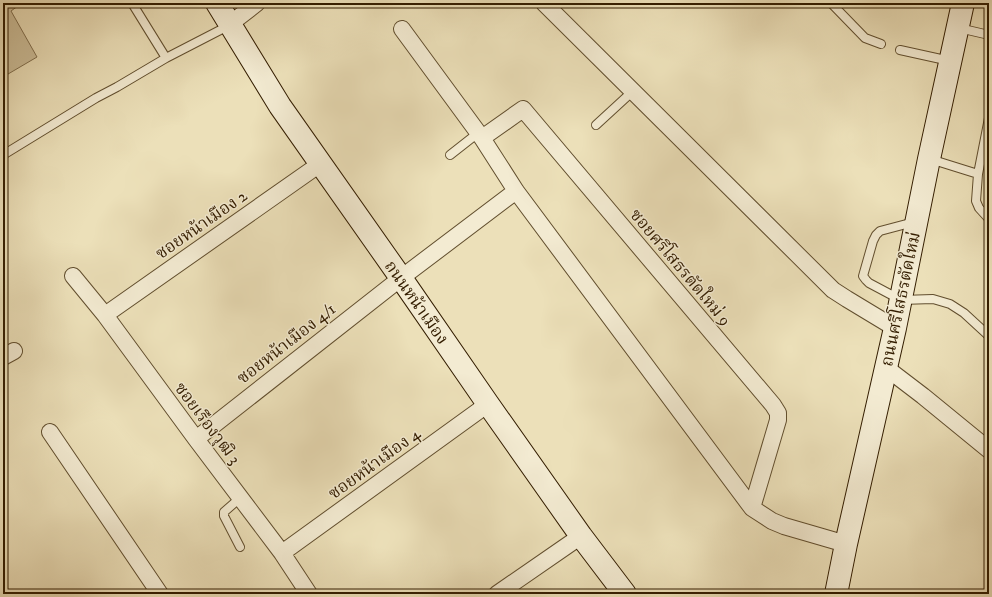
<svg xmlns="http://www.w3.org/2000/svg" width="992" height="597" font-family="'IM FELL DW Pica','Noto Serif Thai',serif">
	<rect width="100%" height="100%" fill="#ece0b9"/>
	<filter id="stains"><feTurbulence type="fractalNoise" baseFrequency=".005" numOctaves="4"/><feColorMatrix values="0 0 0 0 .2 0 0 0 0 .09 0 0 0 0 .02 0 0 0 .5 -.17"/></filter>
	<radialGradient id="worn" r=".72"><stop offset=".6" stop-color="#630" stop-opacity="0"/><stop offset="1" stop-color="#630" stop-opacity=".3"/></radialGradient>
	<path fill="#cdbf9a" stroke="#806e4d" d="M 3,3 L 22,3 L 11,11 L 37,57 L 3,77 Z"/>
	<g fill="none" stroke-linecap="round" stroke-linejoin="round">
		<defs>
			<path id="lane" d="M 132,3 L 166,58
				M 831,3 L 865,38 L 881,44
				M 959,28 L 989,35
				M 900,50 L 950,61
				M 596,125 L 633,91
				M 3,155 L 96,98 L 117,87 L 166,58 L 230,25
				M 450,155 L 478,133
				M 930,159 L 978,174 L 976,201 L 979,208 L 989,219
				M 978,174 L 989,118
				M 914,222 L 880,231 L 876,235 L 873,241 L 863,276 L 866,280 L 869,283 L 901,300 L 933,299 L 950,304 L 964,313 L 989,336
				M 240,547 L 224,516 L 224,512 L 240,498"/>
			<path id="street" d="M 544,3 L 833,290 L 847,299 L 895,328
				M 230,24 L 257,3
				M 402,29 L 482,138 L 516,191 L 752,508 L 772,521 L 784,526 L 846,544
				M 482,138 L 523,109 L 773,405 L 778,413 L 778,420 L 752,508
				M 73,276 L 105,315 L 196,439 L 282,553 L 309,594
				M 105,315 L 320,164
				M 3,357 L 14,351
				M 885,367 L 923,396 L 989,450
				M 50,432 L 160,594
				M 196,439 L 401,278 L 516,191
				M 282,553 L 488,404
				M 497,594 L 581,536"/>
			<path id="secondary" d="M 217,3 L 280,106 L 401,278 L 488,404 L 581,536 L 625,594
				M 836,594 L 846,544 L 895,328 L 929,159 L 963,3"/>
		</defs>
		<use href="#lane" stroke="#614e2e" stroke-width="10"/>
		<use href="#street" stroke="#614e2e" stroke-width="18"/>
		<use href="#secondary" stroke="#331d00" stroke-width="24"/>
		<use href="#lane" stroke="#f3ebd2" stroke-width="8"/>
		<use href="#street" stroke="#f3ebd2" stroke-width="16"/>
		<use href="#secondary" stroke="#f3ebd2" stroke-width="22"/>
	</g>
	<g text-anchor="middle" stroke-width="3" stroke-linejoin="round" paint-order="stroke">
		<g font-size="17" fill="#331d00" stroke="#f3ebd2">
			<text transform="translate(201 224) rotate(-35)" y="6">ซอยหน้าเมือง 2</text>
			<text transform="translate(681 267) rotate(50)" y="6">ซอยศรีโสธรตัดใหม่ 9</text>
			<text transform="translate(900 299) rotate(-78)" y="6">ถนนศรีโสธรตัดใหม่</text>
			<text transform="translate(417 302) rotate(55)" y="6">ถนนหน้าเมือง</text>
			<text transform="translate(286 343) rotate(-38)" y="6">ซอยหน้าเมือง 4/1</text>
			<text transform="translate(208 423) rotate(53)" y="6">ซอยเรืองวุฒิ 3</text>
			<text transform="translate(374 463) rotate(-36)" y="6">ซอยหน้าเมือง 4</text>
		</g>
	</g>
	<rect width="992" height="597" fill="none" stroke="#ece0b9" stroke-width="16"/>
	<rect x="4" y="4" width="984" height="589" fill="none" stroke="#331d00" stroke-width="2"/>
	<rect x="8" y="8" width="976" height="581" fill="none" stroke="#331d00"/>
	<rect width="100%" height="100%" filter="url(#stains)"/>
	<rect width="100%" height="100%" fill="url(#worn)"/>
</svg>
